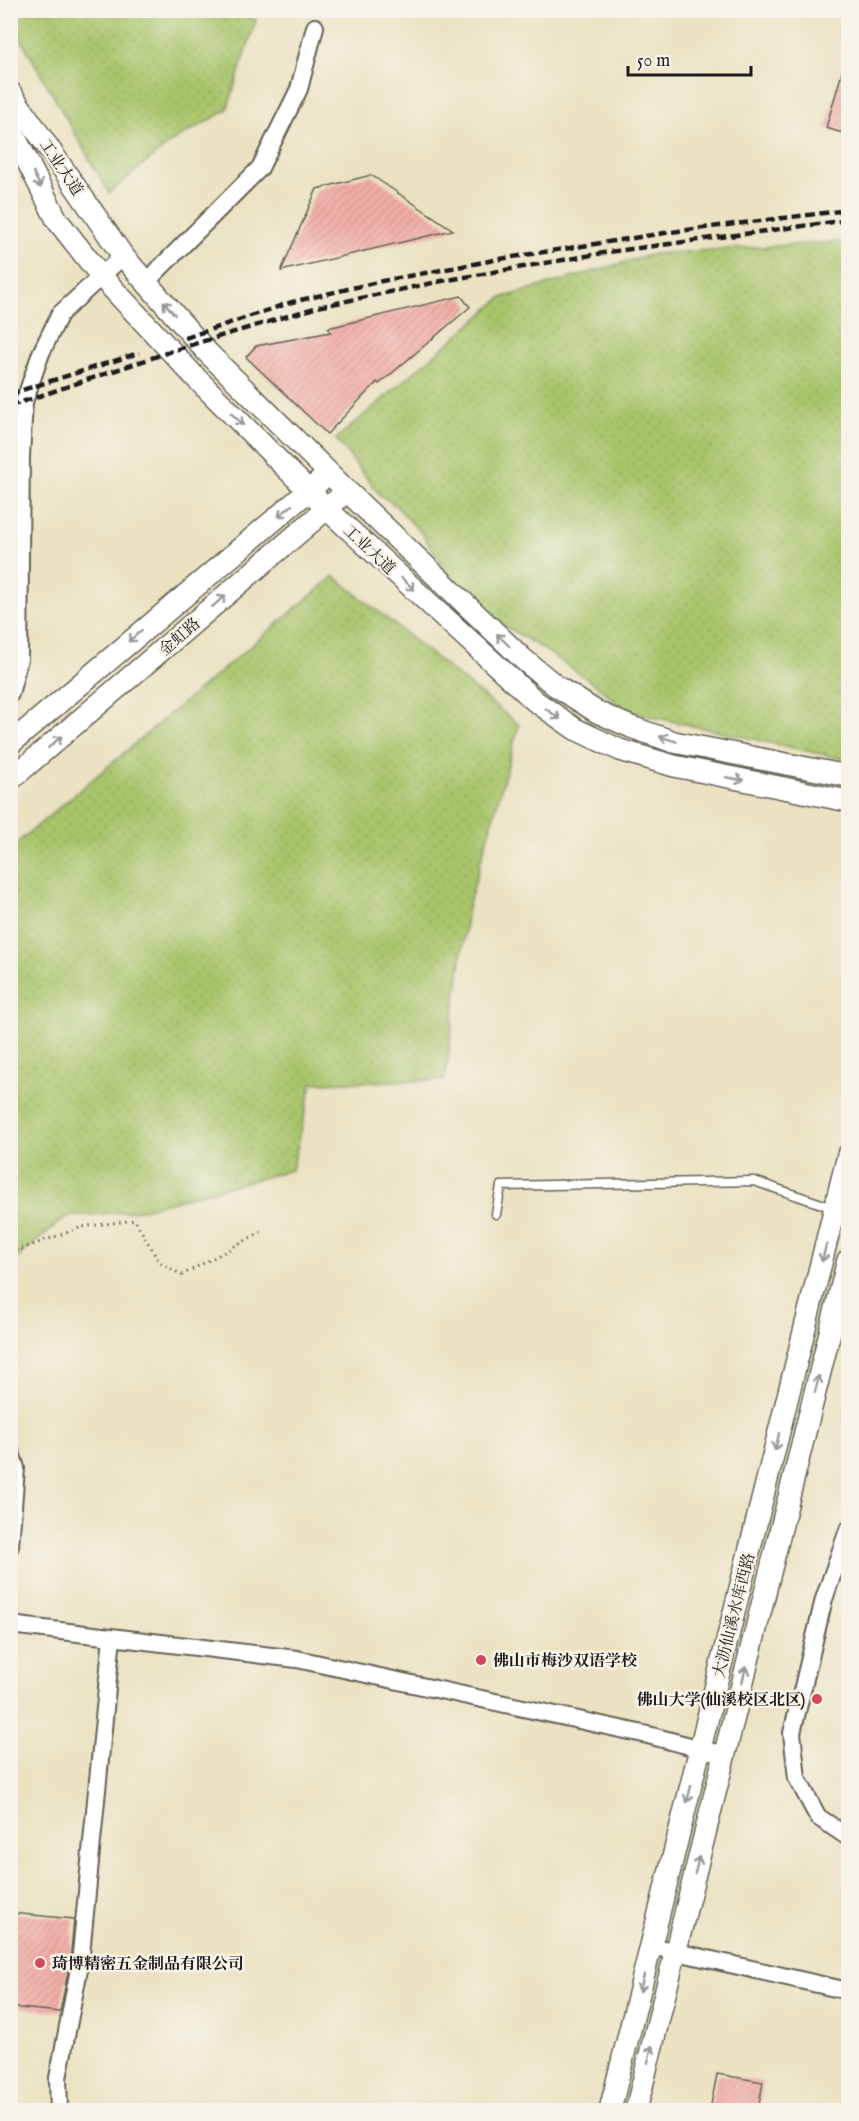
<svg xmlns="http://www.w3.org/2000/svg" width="859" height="2121" font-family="'IM FELL English','Noto Serif SC',serif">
	<defs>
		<pattern id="grass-dots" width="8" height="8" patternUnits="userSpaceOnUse" patternTransform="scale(1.5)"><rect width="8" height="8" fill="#a8c56b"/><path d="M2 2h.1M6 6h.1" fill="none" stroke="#90a95c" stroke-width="1.8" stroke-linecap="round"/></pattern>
		<pattern id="building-hatch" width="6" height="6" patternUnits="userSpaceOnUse" patternTransform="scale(1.5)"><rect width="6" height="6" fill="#f2ada7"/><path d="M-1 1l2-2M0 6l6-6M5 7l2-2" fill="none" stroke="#cf948f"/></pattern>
	</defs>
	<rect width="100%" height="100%" fill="#f7f3e8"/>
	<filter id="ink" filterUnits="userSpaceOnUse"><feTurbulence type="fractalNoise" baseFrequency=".0167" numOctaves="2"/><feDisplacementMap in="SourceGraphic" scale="12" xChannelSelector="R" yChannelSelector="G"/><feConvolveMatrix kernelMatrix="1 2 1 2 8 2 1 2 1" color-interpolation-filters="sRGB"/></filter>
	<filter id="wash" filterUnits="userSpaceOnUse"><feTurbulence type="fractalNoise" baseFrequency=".008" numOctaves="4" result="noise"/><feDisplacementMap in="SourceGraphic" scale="24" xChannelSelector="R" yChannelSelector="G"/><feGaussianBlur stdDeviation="1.35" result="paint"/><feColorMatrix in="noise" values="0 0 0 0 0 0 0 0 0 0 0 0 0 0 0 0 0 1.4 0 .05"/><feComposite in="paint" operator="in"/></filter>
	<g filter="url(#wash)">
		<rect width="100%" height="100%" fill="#eae2c1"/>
		<path fill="url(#grass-dots)" stroke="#627044" stroke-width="1.5" d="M 238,10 L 256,20 L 227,110 L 171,142 L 109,193 L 19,36 L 13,11 Z
			M 848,241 L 848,760 L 626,711 L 596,685 L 543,649 L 487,615 L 449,576 L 423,535 L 395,505 L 380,495 L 336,439 L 501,298 L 654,254 Z
			M 334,576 L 519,725 L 468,907 L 445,1080 L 312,1083 L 292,1170 L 135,1211 L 66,1217 L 11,1263 L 11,848 Z"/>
		<g id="blocks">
			<path fill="url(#building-hatch)" d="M 845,62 L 849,63 L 849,135 L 826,128 Z
				M 371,175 L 453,230 L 281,271 L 317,189 Z
				M 461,296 L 470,307 L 379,384 L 377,382 L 327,434 L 246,357 L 256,346 L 331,332 L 328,328 Z
				M 10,1913 L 74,1919 L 70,1962 L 60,2012 L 10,2007 Z
				M 717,2074 L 763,2082 L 758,2110 L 710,2110 Z"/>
		</g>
	</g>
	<g filter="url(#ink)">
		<use href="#blocks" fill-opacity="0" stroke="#646156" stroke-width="1.5"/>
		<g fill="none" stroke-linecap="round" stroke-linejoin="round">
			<defs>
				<path id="service" d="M 496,1214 L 501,1186 L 754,1181 L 848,1213"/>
				<path id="minor" d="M 146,282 L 260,168 L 299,89 L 315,27
					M 10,694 L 19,659 L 21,456 L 24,402 L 41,353 L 60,314 L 123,256
					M 10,1450 L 16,1468 L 10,1546
					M 848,1530 L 824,1599 L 792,1733 L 797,1778 L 818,1817 L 848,1837
					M 10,1625 L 297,1659 L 648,1735 L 724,1755
					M 651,1946 L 848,1991
					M 59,2110 L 58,2078 L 80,1964 L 112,1637"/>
				<path id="tertiary" d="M 10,92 L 123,256 L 207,352 L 347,491 L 523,659 L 556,686 L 597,712 L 631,727 L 674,742 L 848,776
					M 10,127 L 57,220 L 101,276 L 196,378 L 327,509 L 535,701 L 575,729 L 620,750 L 674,766 L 848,801
					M 10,744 L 320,481
					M 10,780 L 338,499
					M 610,2110 L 848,1155
					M 636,2110 L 848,1260"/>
			</defs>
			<use href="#service" stroke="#646156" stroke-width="11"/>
			<use href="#minor" stroke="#646156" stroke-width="20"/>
			<use href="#tertiary" stroke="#646156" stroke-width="24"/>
			<path stroke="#646156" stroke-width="3" stroke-dasharray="1.5 4.5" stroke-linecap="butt" d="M 10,1253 L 82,1227 L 135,1220 L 159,1262 L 182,1275 L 261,1232"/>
			<use href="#service" stroke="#fff" stroke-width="8"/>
			<use href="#minor" stroke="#fff" stroke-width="16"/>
			<use href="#tertiary" stroke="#fff" stroke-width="21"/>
			<path stroke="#1c1c1c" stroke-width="4.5" stroke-dasharray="9 4.5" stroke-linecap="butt" d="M 185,338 L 292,302 L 382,281 L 500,259 L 671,232 L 848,210
				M 10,394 L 139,353
				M 10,406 L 184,347 L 318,307 L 442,281 L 609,252 L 848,220"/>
		</g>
		<defs><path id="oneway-shaft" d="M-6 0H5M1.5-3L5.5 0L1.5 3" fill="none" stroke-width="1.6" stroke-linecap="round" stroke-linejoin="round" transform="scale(1.5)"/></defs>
		<g stroke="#999">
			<use href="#oneway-shaft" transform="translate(37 180) rotate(64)"/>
			<use href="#oneway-shaft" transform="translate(169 308) rotate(-131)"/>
			<use href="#oneway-shaft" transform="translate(237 419) rotate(44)"/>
			<use href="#oneway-shaft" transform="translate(285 511) rotate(140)"/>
			<use href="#oneway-shaft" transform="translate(408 584) rotate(43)"/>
			<use href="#oneway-shaft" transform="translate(219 601) rotate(-41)"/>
			<use href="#oneway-shaft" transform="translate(135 636) rotate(139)"/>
			<use href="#oneway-shaft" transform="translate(503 640) rotate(-136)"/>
			<use href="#oneway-shaft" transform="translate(553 714) rotate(35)"/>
			<use href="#oneway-shaft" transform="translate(668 739) rotate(-163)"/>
			<use href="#oneway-shaft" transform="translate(55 742) rotate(-41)"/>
			<use href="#oneway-shaft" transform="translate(735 779) rotate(11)"/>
			<use href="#oneway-shaft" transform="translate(824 1253) rotate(104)"/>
			<use href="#oneway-shaft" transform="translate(817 1384) rotate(-76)"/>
			<use href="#oneway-shaft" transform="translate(777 1442) rotate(104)"/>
			<use href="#oneway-shaft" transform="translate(744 1675) rotate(-76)"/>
			<use href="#oneway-shaft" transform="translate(689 1794) rotate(104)"/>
			<use href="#oneway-shaft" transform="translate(697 1865) rotate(-76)"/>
			<use href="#oneway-shaft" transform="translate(642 1983) rotate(104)"/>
			<use href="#oneway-shaft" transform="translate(650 2054) rotate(-76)"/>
		</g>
	</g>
	<g fill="#d1495b" stroke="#f7f3e8" stroke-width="2">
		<circle cx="481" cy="1660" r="6"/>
		<circle cx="817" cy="1699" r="6"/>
		<circle cx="40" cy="1963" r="6"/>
	</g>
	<g text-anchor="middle" stroke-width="5" stroke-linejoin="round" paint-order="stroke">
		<g font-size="16" fill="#1c1c1c" stroke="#f7f3e8">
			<text transform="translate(62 167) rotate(56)" y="6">工业大道</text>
			<text transform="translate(370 549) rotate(43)" y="6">工业大道</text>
			<text transform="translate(179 636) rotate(-41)" y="6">金虹路</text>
			<text transform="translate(733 1615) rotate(-76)" y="6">大沥仙溪水库西路</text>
		</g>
		<g font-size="16" font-weight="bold" fill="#1c1c1c" stroke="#f7f3e8" text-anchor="start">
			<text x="493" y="1666">佛山市梅沙双语学校</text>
			<text x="805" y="1705" text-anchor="end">佛山大学(仙溪校区北区)</text>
			<text x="52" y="1969">琦博精密五金制品有限公司</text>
		</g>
	</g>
	<rect width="859" height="2121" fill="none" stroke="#f7f3e8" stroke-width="36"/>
	<path d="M628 66v9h123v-9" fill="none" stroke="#1c1c1c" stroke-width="3"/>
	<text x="637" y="66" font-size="18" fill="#1c1c1c" stroke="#f7f3e8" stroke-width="4.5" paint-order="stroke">50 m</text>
</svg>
